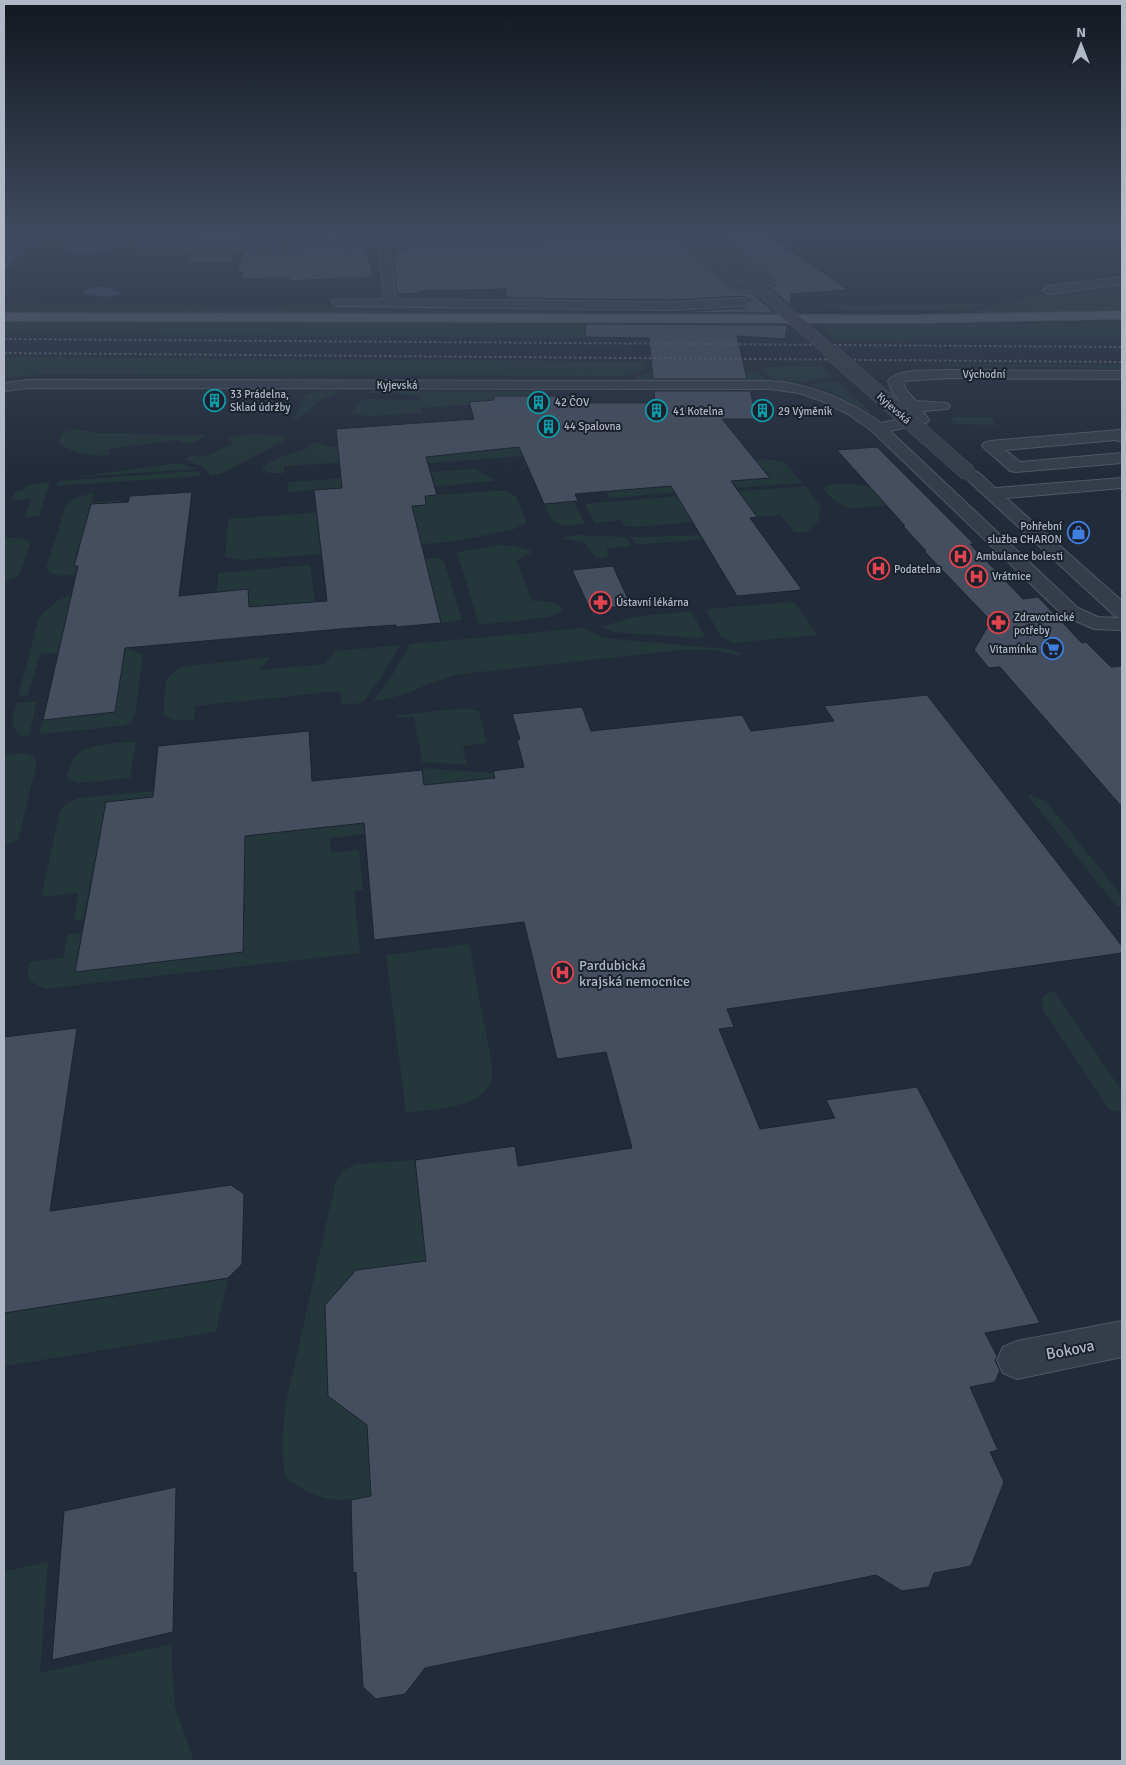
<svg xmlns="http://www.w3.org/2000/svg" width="1126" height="1765" font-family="Signika,sans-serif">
	<rect width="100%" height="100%" fill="#222b39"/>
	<path fill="#24373a" d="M 46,231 L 154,231 L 134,246 L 106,253 L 21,255 Z
		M 1122,282 L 1122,310 L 1003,314 L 970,312 L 1050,292 L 1078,292 L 1080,288 Z
		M 12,303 L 250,307 L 334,305 L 335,303 L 747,309 L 750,316 L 4,313 L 4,310 Z
		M 983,304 L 985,305 L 965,310 L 847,310 L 819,305 Z
		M 1122,321 L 1122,338 L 920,337 L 906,340 L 832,339 L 832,336 L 820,325 L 1022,324 Z
		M 4,322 L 593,323 L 677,326 L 621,333 L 622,338 L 585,335 L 585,338 L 4,333 Z
		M 4,357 L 643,362 L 644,370 L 623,376 L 47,374 L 4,378 Z
		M 945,364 L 1122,365 L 1122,368 L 942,366 Z
		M 821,366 L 833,377 C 810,380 778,392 762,369 L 764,367 Z
		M 649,372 L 652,372 L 653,379 L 747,379 L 746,372 L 756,372 L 764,378 L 764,381 L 640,381 L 635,378 L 635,376 Z
		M 837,381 L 874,415 L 829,391 L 809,385 Z
		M 322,391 L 338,391 C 333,397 326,396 320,400 C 311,407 305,418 293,419 L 306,394 Z
		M 370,391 L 530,391 L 530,396 L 495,396 L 493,410 L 480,401 L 469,402 L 469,405 L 421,408 L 422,413 L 369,416 L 350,414 L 363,399 L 418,400 L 420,395 L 370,393 Z
		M 950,417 L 991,417 L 996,425 L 954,424 Z
		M 75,429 L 98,433 L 206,435 C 199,441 186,447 178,440 L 108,449 L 110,455 C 91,457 72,454 58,442 L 64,432 Z
		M 268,434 L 285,437 L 286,440 L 222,473 L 211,476 L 203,467 L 184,459 L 192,455 L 204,457 L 235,442 L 225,439 L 246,434 Z
		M 558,439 L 529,469 L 523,456 L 419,464 L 415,443 Z
		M 315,442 L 330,447 L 342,446 L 350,462 L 284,466 L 284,473 L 268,473 L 262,470 C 267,456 304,454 315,442 Z
		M 767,459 L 785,463 L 803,483 L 737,488 L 732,481 L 770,478 L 755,460 Z
		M 179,463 L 196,469 L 74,477 Z
		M 476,469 L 495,481 L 428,487 L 425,472 Z
		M 198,471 L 201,476 L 56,486 L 58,481 Z
		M 356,477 L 358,487 L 288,492 L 288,482 Z
		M 50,482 L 39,516 L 25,517 L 31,499 L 12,500 L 15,492 L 21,491 L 31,484 Z
		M 727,482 L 731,488 L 610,498 L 606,491 Z
		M 913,482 L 933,502 L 854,508 C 839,506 832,500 823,488 C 842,478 862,488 882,487 C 892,486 903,483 913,482 Z
		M 805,486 L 821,507 L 819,520 L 806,533 L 794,532 L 780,515 L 633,527 L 625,526 L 620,520 L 595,523 L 585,504 Z
		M 491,491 L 505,491 L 516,496 L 527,523 L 512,530 L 455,541 L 344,552 L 351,510 L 426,505 L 425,496 Z
		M 94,493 L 92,502 L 121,500 L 121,502 L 91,505 L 74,566 L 96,565 L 89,573 L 62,576 L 50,573 L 46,568 L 66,505 L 74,498 Z
		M 574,502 L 585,524 C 560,526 554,529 544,504 Z
		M 321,512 L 334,553 L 242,560 L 225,557 L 228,519 Z
		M 576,535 L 626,537 L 631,546 L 607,548 L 608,557 L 596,558 L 585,543 L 561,538 Z
		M 704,535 L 707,539 L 635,545 L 631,537 Z
		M 4,537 L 21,538 L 31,542 L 19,576 L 4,582 Z
		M 500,545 L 515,546 L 531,551 L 532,552 L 517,561 L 532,601 C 542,601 551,601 561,605 L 562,612 L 549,617 L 479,625 L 457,552 Z
		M 438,558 L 444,561 L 462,620 L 441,623 L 425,559 Z
		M 310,565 L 315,602 L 231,609 L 248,603 L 248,589 L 217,592 L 218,573 Z
		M 83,589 L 149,610 L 66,617 L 58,653 L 40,654 L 28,695 L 18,696 L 39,617 L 57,601 Z
		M 794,602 L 818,635 L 733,643 L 721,636 L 705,609 Z
		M 691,611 L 704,634 L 703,637 L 696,638 L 613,632 L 599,627 L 635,617 Z
		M 583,628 L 599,636 L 613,639 L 727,649 L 740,653 L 741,656 L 712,650 L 682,650 L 463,674 C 432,679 408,698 373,701 L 388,682 L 410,644 Z
		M 401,645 L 379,680 L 363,703 L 342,705 L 340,691 L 195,706 L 194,720 C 184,721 170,722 163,713 L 166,680 L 177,669 L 188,666 L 271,657 L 259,670 L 325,664 L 335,651 Z
		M 125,648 L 143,654 L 135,716 L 131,723 L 121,726 L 39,734 L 43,720 L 115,712 Z
		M 37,701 L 29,735 L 22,736 C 8,727 13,717 17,703 Z
		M 466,708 L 479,711 L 487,743 L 463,746 L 467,765 L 422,762 L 414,717 L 396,718 L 399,715 Z
		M 136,742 L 130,778 L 77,783 L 70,780 L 67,776 C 69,771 70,765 72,760 C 82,743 119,743 136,742 Z
		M 23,753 L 34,756 L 37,762 L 18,840 L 4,845 L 4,755 Z
		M 422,768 L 493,773 L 494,778 L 424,785 Z
		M 175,789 L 174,795 L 106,802 L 96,859 L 137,877 L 90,882 L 84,919 L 74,920 L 78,893 L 41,897 L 60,811 L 64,805 L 78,798 Z
		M 1031,795 L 1046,801 L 1122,896 L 1122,906 L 1117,907 L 1028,796 Z
		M 388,820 L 415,828 L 330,838 L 331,853 L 359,850 L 363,890 L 354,891 L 360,953 L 53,988 L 44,989 L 30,981 L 28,973 L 29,962 L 63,958 L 68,934 L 82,933 L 76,972 L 243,952 L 244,865 L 184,843 Z
		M 469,944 L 492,1065 C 499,1109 434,1109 406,1113 L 386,955 Z
		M 1054,991 L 1122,1091 L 1122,1112 L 1110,1110 L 1106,1105 L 1043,1010 L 1042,998 L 1045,994 Z
		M 415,1160 L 426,1261 L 356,1270 L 325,1305 L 328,1396 L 367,1425 L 371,1496 C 334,1504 315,1500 285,1477 L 282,1447 L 285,1407 L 336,1180 L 344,1170 L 356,1164 Z
		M 228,1279 L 216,1332 L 4,1366 L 4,1313 Z
		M 48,1562 L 40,1673 L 172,1644 L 172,1664 L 175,1707 L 194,1761 L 4,1761 L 4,1571 Z"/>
	<path fill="#364660" d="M 4,231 L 46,231 L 4,271 Z
		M 84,231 L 141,231 C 138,235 134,240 130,242 C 119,250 81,255 68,251 L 67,246 Z
		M 104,286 L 121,293 L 108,297 L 83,294 L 86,289 Z"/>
	<path fill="#444e5e" stroke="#1d2431" d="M 199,231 L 242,231 L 238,243 L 195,244 Z
		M 327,231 L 359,231 L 361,239 L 246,243 L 247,240 L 328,237 Z
		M 762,231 L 848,290 L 791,294 L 790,305 L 770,288 L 776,285 L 776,282 L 722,233 Z
		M 673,235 L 730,289 L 752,293 L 775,313 L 587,312 L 587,311 L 672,312 L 743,308 L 751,301 L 743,296 L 672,300 L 510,298 L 510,297 L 506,297 L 506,289 L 420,291 L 420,293 L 397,294 L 394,260 L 398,251 L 409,247 Z
		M 364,248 L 374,277 L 286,281 L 290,278 L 241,279 L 243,272 L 237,272 L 243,252 Z
		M 235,253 L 232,262 L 189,263 L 192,254 Z
		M 586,324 L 787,325 L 785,339 L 737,336 L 747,379 L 653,379 L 649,338 L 585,337 Z
		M 654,391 L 750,391 L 757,419 L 722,419 L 770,478 L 731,481 L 757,517 L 750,518 L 802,590 L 737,596 L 671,486 L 575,494 L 578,501 L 544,504 L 519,447 L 426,457 L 437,495 L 425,496 L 426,505 L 412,506 L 441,623 L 396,627 L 396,625 L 352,628 L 125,648 L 115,712 L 43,720 L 78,566 L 74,566 L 91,504 L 128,502 L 130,496 L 192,492 L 179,596 L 248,589 L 249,607 L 327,601 L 314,490 L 342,488 L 336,429 L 474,419 L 469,402 L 494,400 L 494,396 L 583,396 L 583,403 L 655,403 Z
		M 877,447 L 974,544 L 970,544 L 1023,599 L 1038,597 L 1082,643 L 1086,642 L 1111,667 L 1122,666 L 1122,807 L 1000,667 L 989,668 L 974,650 L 991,621 L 924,551 L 926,551 L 903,526 L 905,526 L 837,450 Z
		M 613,566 L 631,606 L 590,609 L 572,570 Z
		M 927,695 L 1122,946 L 1122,953 L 727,1009 L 734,1027 L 719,1029 L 760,1129 L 835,1118 L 826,1100 L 917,1087 L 1040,1323 L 985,1333 L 997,1356 L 995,1361 L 1000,1370 L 995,1382 L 970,1387 L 998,1450 L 990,1452 L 1004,1482 L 971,1566 L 934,1573 L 929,1587 L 902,1591 L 876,1575 L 425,1668 L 405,1694 L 376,1699 L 363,1687 L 356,1572 L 353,1573 L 351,1500 L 371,1496 L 367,1425 L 328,1396 L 325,1305 L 356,1270 L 426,1261 L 415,1160 L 515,1146 L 518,1166 L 632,1148 L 606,1052 L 557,1059 L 524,922 L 374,940 L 364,823 L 245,836 L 243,952 L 75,972 L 106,802 L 153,797 L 158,746 L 309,731 L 312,781 L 422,770 L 424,785 L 495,778 L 493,771 L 524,767 L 517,740 L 520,739 L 512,714 L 582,707 L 591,731 L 742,715 L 751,731 L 834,721 L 824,706 Z
		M 77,1028 L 50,1211 L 231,1185 L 244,1194 L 242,1264 L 228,1278 L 4,1313 L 4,1037 Z
		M 176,1487 L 173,1632 L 52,1660 L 64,1511 Z"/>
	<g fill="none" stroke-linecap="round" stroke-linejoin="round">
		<defs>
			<path id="minor" d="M 376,231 L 386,231 L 389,239 L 563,231 L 643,231 L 638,234 L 390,246 L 396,299 L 672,302 L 743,298 L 749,302 L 743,306 L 672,310 L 338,306 L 332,302 L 334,299 L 384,299 L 379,246 L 142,254 L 136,251 L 142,248 L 378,240 Z
				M 672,231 L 683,231 L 739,282 L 761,282 L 705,231 L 717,231 L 775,283 L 763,290 L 748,291 L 731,288 Z
				M 1122,277 L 1122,284 L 1048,294 L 1042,290 L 1048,286 Z
				M 946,370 L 1122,371 L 1122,379 L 946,378 L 905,381 L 903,382 L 906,390 L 916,401 L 947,403 L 950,406 L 947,409 L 923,411 L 929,420 L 926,423 L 890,431 L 1078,608 L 1098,617 L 1120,618 L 1115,616 L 960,473 L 962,469 C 976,466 986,480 995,488 L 1122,478 L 1122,488 L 1006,498 L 1122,601 L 1122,630 L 1094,629 L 1064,616 L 872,431 L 848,414 L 822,401 L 799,393 L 770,389 L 28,388 L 4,391 L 4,383 L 28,380 L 770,381 C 812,384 847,399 881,423 L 912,417 L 892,392 L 888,381 C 897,368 931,371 946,370 Z
				M 1119,430 L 1122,431 L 1122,442 L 1116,440 L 1005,450 L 1020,462 L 1122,453 L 1122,463 L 1016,472 L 1010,471 L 982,446 L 984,443 L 990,441 Z
				M 1122,1321 L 1122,1357 L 1017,1379 L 1003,1373 L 997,1360 L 1003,1347 L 1017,1341 Z"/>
			<path id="major" d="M 1122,311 L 1122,319 L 916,323 L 4,321 L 4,313 L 916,315 Z"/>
		</defs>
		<use href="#minor" stroke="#515865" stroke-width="2"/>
		<use href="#major" stroke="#3f4653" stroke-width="2"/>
		<use href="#minor" fill="#363d4a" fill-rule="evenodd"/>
		<use href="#major" fill="#545c6a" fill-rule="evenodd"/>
		<path stroke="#586171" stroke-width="2" stroke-dasharray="2.5 2.5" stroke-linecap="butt" d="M 4,339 L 1122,347
			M 4,353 L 1122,362"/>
		<defs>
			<path id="minor-bridge-far1" d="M 694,231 L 832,353"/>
			<path id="minor-bridge" d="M 831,352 L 968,473"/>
		</defs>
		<use href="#minor-bridge-far1" stroke="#515865" stroke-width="13" stroke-linecap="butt"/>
		<use href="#minor-bridge" stroke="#515865" stroke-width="17" stroke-linecap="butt"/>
		<use href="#minor-bridge-far1" stroke="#363d4a" stroke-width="12"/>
		<use href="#minor-bridge" stroke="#363d4a" stroke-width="16"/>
	</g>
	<linearGradient id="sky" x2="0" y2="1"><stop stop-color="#13181f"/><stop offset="0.48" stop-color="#3e4a5f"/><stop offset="1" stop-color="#3e4a5f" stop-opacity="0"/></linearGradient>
	<rect width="1126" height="478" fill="url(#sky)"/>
	<defs>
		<symbol id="building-ring" viewBox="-11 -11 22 22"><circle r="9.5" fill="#1b222e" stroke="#0f9aa8" stroke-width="1.5"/><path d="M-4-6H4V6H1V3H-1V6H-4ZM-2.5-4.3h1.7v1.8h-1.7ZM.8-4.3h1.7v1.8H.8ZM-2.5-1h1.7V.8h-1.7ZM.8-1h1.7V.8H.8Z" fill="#0f9aa8"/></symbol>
		<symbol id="shop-ring" viewBox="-11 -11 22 22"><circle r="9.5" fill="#1b222e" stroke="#3f7fe0" stroke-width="1.5"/><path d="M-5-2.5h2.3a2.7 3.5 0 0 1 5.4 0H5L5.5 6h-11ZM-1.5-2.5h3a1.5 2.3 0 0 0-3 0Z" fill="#3f7fe0"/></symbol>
		<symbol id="hospital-ring" viewBox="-11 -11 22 22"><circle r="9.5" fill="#1b222e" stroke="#e0444e" stroke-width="1.5"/><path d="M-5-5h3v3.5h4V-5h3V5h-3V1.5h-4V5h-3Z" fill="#e0444e"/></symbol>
		<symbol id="pharmacy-ring" viewBox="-11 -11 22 22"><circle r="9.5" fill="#1b222e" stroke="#e0444e" stroke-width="1.5"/><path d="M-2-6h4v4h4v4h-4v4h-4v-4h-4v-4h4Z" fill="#e0444e"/></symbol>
		<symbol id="supermarket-ring" viewBox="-11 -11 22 22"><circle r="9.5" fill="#1b222e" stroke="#3f7fe0" stroke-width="1.5"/><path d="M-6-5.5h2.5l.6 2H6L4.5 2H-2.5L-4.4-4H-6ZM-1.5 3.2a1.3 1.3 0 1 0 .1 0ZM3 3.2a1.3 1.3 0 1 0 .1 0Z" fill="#3f7fe0"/></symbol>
	</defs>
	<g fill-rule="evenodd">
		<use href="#building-ring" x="202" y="388" width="25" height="25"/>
		<use href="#building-ring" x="526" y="390" width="25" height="25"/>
		<use href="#building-ring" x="644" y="398" width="25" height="25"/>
		<use href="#building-ring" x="750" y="398" width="25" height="25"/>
		<use href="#building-ring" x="536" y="414" width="25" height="25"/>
		<use href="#shop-ring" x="1066" y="520" width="25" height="25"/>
		<use href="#hospital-ring" x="948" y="544" width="25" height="25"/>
		<use href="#hospital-ring" x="866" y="556" width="25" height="25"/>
		<use href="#hospital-ring" x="964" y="564" width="25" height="25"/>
		<use href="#pharmacy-ring" x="588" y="590" width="25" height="25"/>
		<use href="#pharmacy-ring" x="986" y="610" width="25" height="25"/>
		<use href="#supermarket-ring" x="1040" y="636" width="25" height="25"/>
		<use href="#hospital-ring" x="550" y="960" width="25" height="25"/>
	</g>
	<g text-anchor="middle" stroke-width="4" stroke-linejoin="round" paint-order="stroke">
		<g font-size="11" fill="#b1b8c6" stroke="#1b222e">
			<text x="984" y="378">Východní</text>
			<text x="397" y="389">Kyjevská</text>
			<text transform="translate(894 408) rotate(42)" y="4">Kyjevská</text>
		</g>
		<g font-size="11" fill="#b1b8c6" stroke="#1b222e" text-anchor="start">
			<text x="230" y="398">33 Prádelna,<tspan x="230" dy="13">Sklad údržby</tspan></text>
			<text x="555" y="406">42 ČOV</text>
			<text x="673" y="415">41 Kotelna</text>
			<text x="778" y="415">29 Výměník</text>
			<text x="564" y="430">44 Spalovna</text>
			<text x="1062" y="530" text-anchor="end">Pohřební<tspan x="1062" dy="13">služba CHARON</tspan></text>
			<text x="976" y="560">Ambulance bolesti</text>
			<text x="894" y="573">Podatelna</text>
			<text x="992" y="580">Vrátnice</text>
			<text x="616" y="606">Ústavní lékárna</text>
			<text x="1014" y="621">Zdravotnické<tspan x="1014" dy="13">potřeby</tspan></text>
			<text x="1037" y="653" text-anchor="end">Vitamínka</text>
		</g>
		<g font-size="14" fill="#b1b8c6" stroke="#1b222e" text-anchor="start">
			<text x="579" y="970">Pardubická<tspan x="579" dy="16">krajská nemocnice</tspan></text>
		</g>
		<g font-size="16" fill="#b1b8c6" stroke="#1b222e">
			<text transform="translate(1070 1349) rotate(-11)" y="6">Bokova</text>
		</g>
	</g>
	<rect width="1126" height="1765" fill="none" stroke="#b1b8c6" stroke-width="10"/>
	<g transform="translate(1081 45)" stroke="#1b222e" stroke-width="4" paint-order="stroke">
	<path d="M0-4L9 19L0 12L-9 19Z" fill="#b1b8c6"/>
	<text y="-8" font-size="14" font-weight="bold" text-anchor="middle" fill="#b1b8c6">N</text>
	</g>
</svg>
